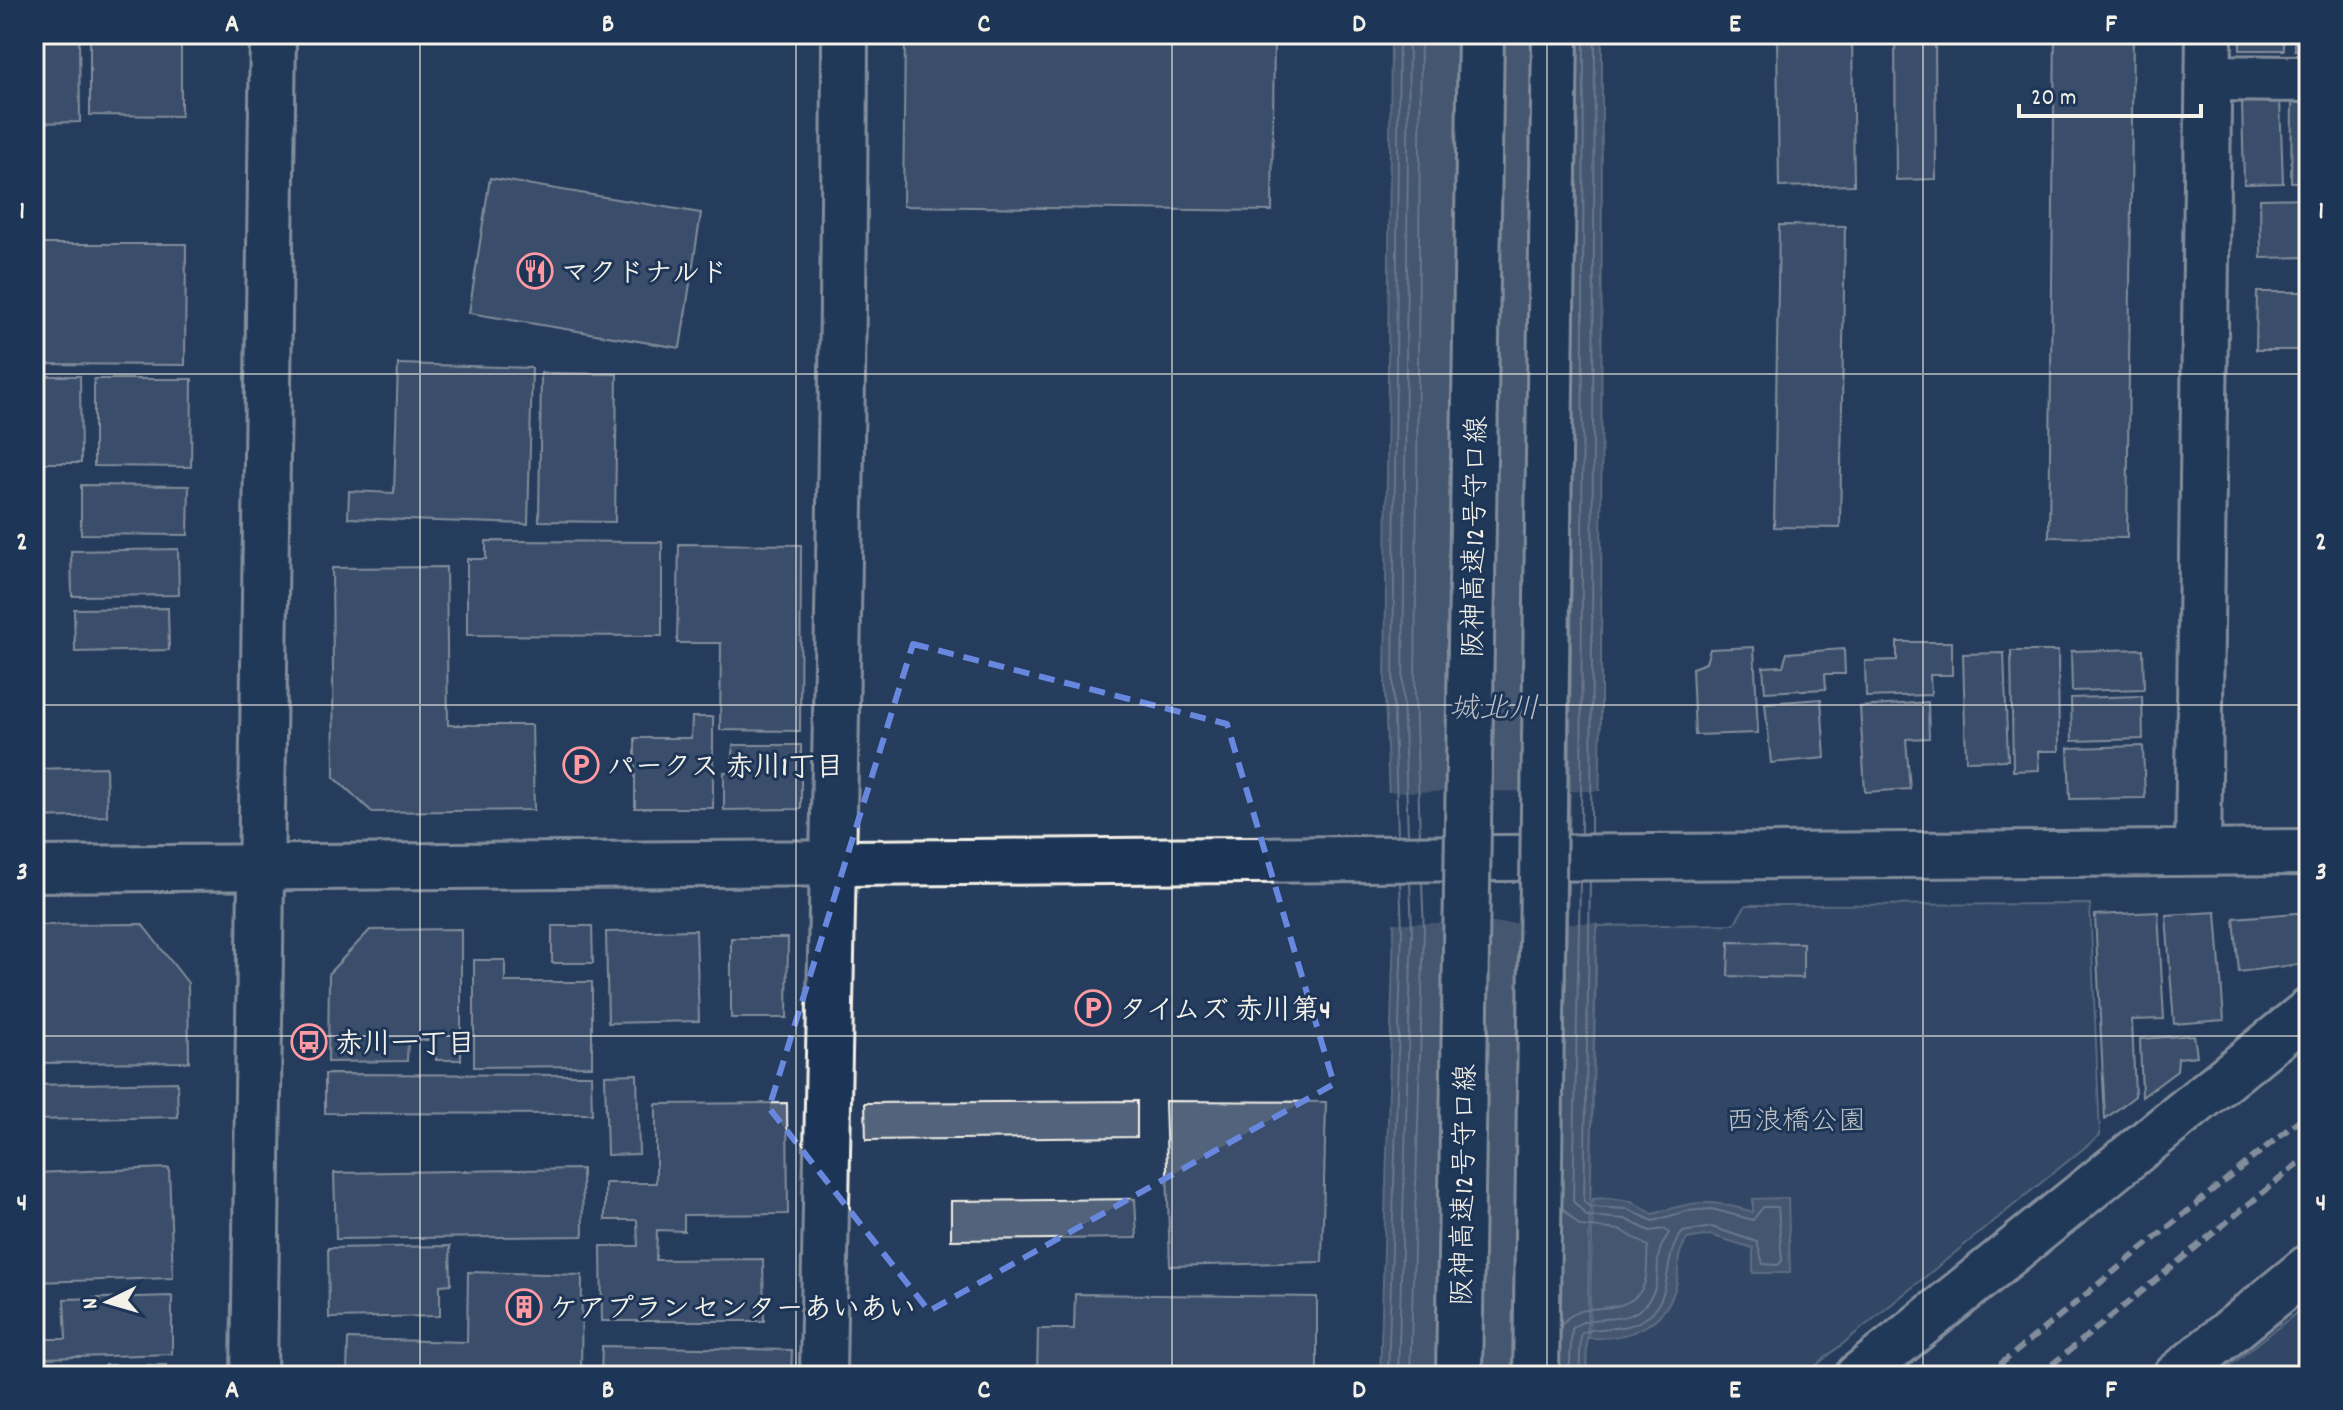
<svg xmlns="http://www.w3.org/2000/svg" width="2343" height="1410" font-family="Dekko,'Klee One',sans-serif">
	<rect width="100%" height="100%" fill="#263d5d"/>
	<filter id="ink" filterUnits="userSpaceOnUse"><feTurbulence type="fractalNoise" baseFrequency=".0125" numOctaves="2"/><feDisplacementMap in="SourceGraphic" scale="16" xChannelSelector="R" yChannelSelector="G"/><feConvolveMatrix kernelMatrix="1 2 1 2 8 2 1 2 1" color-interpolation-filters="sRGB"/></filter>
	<g filter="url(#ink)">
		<path fill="#40546f" stroke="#9aa2ac" stroke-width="2" d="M 2090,904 L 2100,1135 L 1803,1376 L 1586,1376 L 1597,926 L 1734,924 L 1746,905 Z
			M 2309,1303 L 2309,1371 L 2223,1371 Z"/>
		<path fill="#677588" stroke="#9fa7ae" stroke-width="2" d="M 1391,34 L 1602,34 L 1601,718 L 1586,1376 L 1380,1376 L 1394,930 L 1385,695 Z
			M 1607,1198 L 1631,1201 L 1653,1214 C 1697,1200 1708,1199 1753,1212 L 1753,1199 L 1788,1198 L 1790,1273 L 1753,1273 L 1753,1248 L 1710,1235 L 1687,1239 C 1675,1258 1680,1262 1677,1281 C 1668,1325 1629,1340 1589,1338 L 1593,1199 Z"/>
		<path fill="#263d5d" d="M 1604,791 L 1601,923 L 1390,923 L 1385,792 Z"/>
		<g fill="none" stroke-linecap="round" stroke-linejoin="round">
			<path stroke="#bcbfc2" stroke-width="2" d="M 1581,833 L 1584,34
				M 1591,833 L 1595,34
				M 1569,834 L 1572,554
				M 1398,835 L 1393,695 L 1399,34
				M 1408,835 L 1403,695 L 1409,34
				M 1420,835 L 1415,695 L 1421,34
				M 1565,1009 L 1568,882
				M 1561,1326 C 1580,1295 1622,1321 1642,1289 C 1649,1276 1646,1261 1648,1246 L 1621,1230 L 1580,1226 L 1562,1208
				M 1388,1376 L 1402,930 L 1400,883
				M 1398,1376 L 1412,930 L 1410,883
				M 1410,1376 L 1424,931 L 1422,883
				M 1569,1376 L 1572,1329 C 1592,1308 1633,1334 1653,1293 C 1661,1278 1655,1264 1660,1250 C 1662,1244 1666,1238 1669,1233 L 1665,1229 L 1650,1231 L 1625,1219 L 1587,1216 L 1573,1201 L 1580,881
				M 1579,1376 L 1581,1334 C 1597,1324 1625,1334 1647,1317 C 1676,1294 1660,1257 1683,1232 L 1712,1227 L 1757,1242 L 1763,1264 L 1778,1265 L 1782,1261 L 1778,1207 L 1763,1207 L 1753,1220 L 1712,1209 L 1687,1211 L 1653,1221 L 1628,1209 L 1590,1207 L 1584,1202 L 1590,881"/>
		</g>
		<path fill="#52647b" stroke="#f4f1e8" stroke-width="2" d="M 34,34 L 79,34 L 80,122 L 34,123 Z
			M 90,34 L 181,34 L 181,116 L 90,115 Z
			M 905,34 L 1274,34 L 1272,211 L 903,206 Z
			M 1777,34 L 1852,34 L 1854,185 L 1779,187 Z
			M 1895,34 L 1935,34 L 1936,179 L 1896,180 Z
			M 2055,34 L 2133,34 L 2127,538 L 2049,537 Z
			M 2240,34 L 2284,34 L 2284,50 L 2240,50 Z
			M 2295,34 L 2309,34 L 2309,50 L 2295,50 Z
			M 2280,100 L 2283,183 L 2244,184 L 2242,101 Z
			M 2292,102 L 2309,102 L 2309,182 L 2291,182 Z
			M 490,178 L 701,213 L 680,348 L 469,313 Z
			M 2309,198 L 2309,257 L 2261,258 L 2260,199 Z
			M 1779,225 L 1845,226 L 1840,528 L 1774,527 Z
			M 34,244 L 186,244 L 185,365 L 34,364 Z
			M 2257,292 L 2309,292 L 2309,350 L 2256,350 Z
			M 398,364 L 532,368 L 528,524 L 348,518 L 349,491 L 394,493 Z
			M 541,373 L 617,374 L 615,522 L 539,521 Z
			M 34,376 L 80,376 L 81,463 L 34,463 Z
			M 94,379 L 192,379 L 191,467 L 94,466 Z
			M 81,485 L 189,486 L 188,535 L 81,534 Z
			M 486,541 L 662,542 L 662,636 L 467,635 L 467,559 L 486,559 Z
			M 679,544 L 801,545 L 800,731 L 720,730 L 721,643 L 677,643 Z
			M 178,549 L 179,595 L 72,596 L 71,551 Z
			M 446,567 L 448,725 L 532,725 L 534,810 L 372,812 L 334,777 L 332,568 Z
			M 168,608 L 169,650 L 75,652 L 74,609 Z
			M 1897,642 L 1952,642 L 1952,675 L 1930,675 L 1931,695 L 1866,697 L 1865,661 L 1897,660 Z
			M 1754,647 L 1758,733 L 1695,735 L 1692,668 L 1706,663 L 1710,649 Z
			M 1844,649 L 1845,674 L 1825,674 L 1826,689 L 1765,692 L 1763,667 L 1783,666 L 1787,653 Z
			M 2143,649 L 2144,689 L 2072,691 L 2071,651 Z
			M 2011,651 L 2058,651 L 2059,751 L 2038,751 L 2039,770 L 2013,771 Z
			M 2004,653 L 2008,760 L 1966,761 L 1963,654 Z
			M 2142,696 L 2143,739 L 2072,741 L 2071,698 Z
			M 1821,699 L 1825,758 L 1771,763 L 1765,703 Z
			M 1928,702 L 1929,738 L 1906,739 L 1910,789 L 1865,792 L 1860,707 Z
			M 692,717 L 713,717 L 713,808 L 635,808 L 635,738 L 691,738 Z
			M 733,745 L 801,745 L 801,809 L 724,810 L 724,772 L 733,772 Z
			M 2143,746 L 2145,798 L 2070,799 L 2068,748 Z
			M 106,767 L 107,816 L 34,818 L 34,769 Z
			M 2158,912 L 2164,1019 L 2132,1020 L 2135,1096 L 2105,1119 L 2095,915 Z
			M 2216,912 L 2224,1020 L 2174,1024 L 2166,915 Z
			M 2309,912 L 2309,963 L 2239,972 L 2234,918 Z
			M 142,924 L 188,983 L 189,1062 L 34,1063 L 34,925 Z
			M 552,926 L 592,926 L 593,963 L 552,963 Z
			M 461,929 L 461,1060 L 436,1060 L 436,1040 L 408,1040 L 407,1061 L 328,1062 L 329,973 L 370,930 Z
			M 696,930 L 699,1021 L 608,1023 L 606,932 Z
			M 731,938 L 788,938 L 787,1018 L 731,1018 Z
			M 1729,942 L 1803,943 L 1803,978 L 1728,976 Z
			M 474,960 L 505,960 L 505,982 L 592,982 L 592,1066 L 474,1067 Z
			M 2194,1035 L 2197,1056 L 2178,1058 L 2177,1071 L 2142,1097 L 2140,1039 Z
			M 325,1074 L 591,1075 L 592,1114 L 325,1113 Z
			M 637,1074 L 639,1154 L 607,1155 L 605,1075 Z
			M 177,1082 L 178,1117 L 34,1120 L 34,1085 Z
			M 1137,1101 L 1137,1137 L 866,1140 L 865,1103 Z
			M 1165,1101 L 1326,1102 L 1322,1262 L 1170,1266 Z
			M 787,1103 L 788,1214 L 684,1215 L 684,1231 L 657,1230 L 656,1260 L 763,1259 L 764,1321 L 602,1321 L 601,1246 L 638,1246 L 637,1220 L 605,1220 L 605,1183 L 656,1183 L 656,1104 Z
			M 169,1168 L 173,1278 L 34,1282 L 34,1173 Z
			M 582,1169 L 583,1236 L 336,1239 L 334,1173 Z
			M 1135,1199 L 1137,1238 L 951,1240 L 951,1201 Z
			M 450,1246 L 451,1284 L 440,1285 L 440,1316 L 329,1318 L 328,1248 Z
			M 468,1272 L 582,1275 L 581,1376 L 347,1376 L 348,1339 L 467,1342 Z
			M 1075,1294 L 1317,1297 L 1317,1376 L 1037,1376 L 1038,1329 L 1074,1329 Z
			M 172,1296 L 172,1354 L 45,1358 L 44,1339 L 66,1339 L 64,1299 Z
			M 602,1346 L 792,1350 L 791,1376 L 601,1376 Z
			M 105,1365 L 167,1365 L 168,1376 L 104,1376 Z
			M 34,1371 L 72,1371 L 72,1376 L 34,1376 Z"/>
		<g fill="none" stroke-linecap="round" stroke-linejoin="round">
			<defs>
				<path id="minor" d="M 2209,78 L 2309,79
					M 2198,853 L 2209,34
					M 34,869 L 2309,852
					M 254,1376 L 273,34
					M 823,1376 C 830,929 844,481 845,34
					M 1858,1376 L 2309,1011
					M 2176,1376 L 2309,1267"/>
			</defs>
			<use href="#minor" stroke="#f4f1e8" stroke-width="50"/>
			<use href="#minor" stroke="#1d3557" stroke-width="44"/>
			<path stroke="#f4f1e8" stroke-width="6" stroke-dasharray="12 6" stroke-linecap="butt" d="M 1986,1376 L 2309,1112
				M 2038,1376 L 2309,1155"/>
			<defs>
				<path id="highway-bridge" d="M 1459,1376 L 1481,34
					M 1536,1376 L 1555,34"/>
			</defs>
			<use href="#highway-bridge" stroke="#f4f1e8" stroke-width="50" stroke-linecap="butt"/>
			<use href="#highway-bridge" stroke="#1d3557" stroke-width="44"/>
		</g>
	</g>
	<path d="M0 0H2343V1410H0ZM 913,644 L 1227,724 L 1334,1084 L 929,1311 L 769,1108 Z" fill="#263d5d" fill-opacity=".55" fill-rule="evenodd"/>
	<path fill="none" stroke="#6887de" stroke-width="6" stroke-dasharray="16 10" stroke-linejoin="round" d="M 913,644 L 1227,724 L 1334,1084 L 929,1311 L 769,1108 Z"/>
	<path fill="none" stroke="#f4f1e8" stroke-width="2" stroke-opacity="0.55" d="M 420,34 L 420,1376M 796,34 L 796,1376M 1172,34 L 1172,1376M 1547,34 L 1547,1376M 1923,34 L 1923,1376M 34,374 L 2309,374M 34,705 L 2309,705M 34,1036 L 2309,1036"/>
	<defs>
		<symbol id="restaurant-ring" viewBox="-11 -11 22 22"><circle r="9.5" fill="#1d3557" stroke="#ff9aa2" stroke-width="1.5"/><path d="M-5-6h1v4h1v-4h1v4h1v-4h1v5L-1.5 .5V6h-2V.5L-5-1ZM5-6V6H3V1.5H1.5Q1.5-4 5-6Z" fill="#ff9aa2"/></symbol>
		<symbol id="parking-ring" viewBox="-11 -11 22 22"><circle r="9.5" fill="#1d3557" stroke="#ff9aa2" stroke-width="1.5"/><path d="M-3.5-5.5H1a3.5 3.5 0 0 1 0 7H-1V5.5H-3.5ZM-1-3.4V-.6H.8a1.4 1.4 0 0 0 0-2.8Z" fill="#ff9aa2"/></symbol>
		<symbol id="bus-ring" viewBox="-11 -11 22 22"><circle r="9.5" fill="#1d3557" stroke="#ff9aa2" stroke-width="1.5"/><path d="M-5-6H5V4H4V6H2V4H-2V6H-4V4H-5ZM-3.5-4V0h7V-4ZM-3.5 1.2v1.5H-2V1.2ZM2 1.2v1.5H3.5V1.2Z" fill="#ff9aa2"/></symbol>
		<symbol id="building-ring" viewBox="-11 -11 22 22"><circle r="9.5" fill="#1d3557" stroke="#ff9aa2" stroke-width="1.5"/><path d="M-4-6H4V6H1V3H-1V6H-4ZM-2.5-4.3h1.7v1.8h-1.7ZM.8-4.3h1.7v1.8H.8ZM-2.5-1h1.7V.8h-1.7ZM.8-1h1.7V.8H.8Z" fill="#ff9aa2"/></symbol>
	</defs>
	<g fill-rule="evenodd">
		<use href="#restaurant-ring" x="515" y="251" width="40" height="40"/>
		<use href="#parking-ring" x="561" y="745" width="40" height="40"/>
		<use href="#parking-ring" x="1073" y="988" width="40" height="40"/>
		<use href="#bus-ring" x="289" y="1022" width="40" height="40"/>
		<use href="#building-ring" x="504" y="1287" width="40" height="40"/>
	</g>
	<g text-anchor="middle" stroke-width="6" stroke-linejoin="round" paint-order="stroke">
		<g font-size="28" font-weight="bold" fill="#f4f1e8" stroke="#1d3557" text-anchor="start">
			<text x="561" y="281">マクドナルド</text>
			<text x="607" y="775">パークス 赤川1丁目</text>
			<text x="1119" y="1018">タイムズ 赤川第4</text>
			<text x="335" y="1052">赤川一丁目</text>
			<text x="550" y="1317">ケアプランセンターあいあい</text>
		</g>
		<g font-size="28" fill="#f4f1e8" stroke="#1d3557">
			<text transform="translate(1473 537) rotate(-89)" y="10">阪神高速12号守口線</text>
			<text transform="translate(1462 1185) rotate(-89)" y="10">阪神高速12号守口線</text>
		</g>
		<g font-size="28" fill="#bec2c4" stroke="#1d3557">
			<text x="1796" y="1129">西浪橋公園</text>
		</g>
		<g font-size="30" font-style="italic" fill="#bcbfc2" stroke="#1d3557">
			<text x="1494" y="717">城北川</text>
		</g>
	</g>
	<rect width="2343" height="1410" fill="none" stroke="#1d3557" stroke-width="88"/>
	<g transform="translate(108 1302) rotate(265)" stroke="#1d3557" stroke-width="6" paint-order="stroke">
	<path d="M0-6L14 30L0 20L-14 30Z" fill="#f4f1e8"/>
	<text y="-12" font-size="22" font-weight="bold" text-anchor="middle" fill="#f4f1e8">N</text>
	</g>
	<path d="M2019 104v12h182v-12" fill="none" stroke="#f4f1e8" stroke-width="4"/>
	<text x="2031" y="104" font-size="24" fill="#f4f1e8" stroke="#1d3557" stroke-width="6" paint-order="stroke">20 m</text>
	<rect x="44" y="44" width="2255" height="1322" fill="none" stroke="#f4f1e8" stroke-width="3"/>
	<g font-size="26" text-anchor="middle" font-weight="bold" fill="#f4f1e8">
		<text x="232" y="31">A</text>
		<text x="608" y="31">B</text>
		<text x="984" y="31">C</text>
		<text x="1359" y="31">D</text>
		<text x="1735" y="31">E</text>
		<text x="2111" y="31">F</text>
		<text x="22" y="218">1</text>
		<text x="2321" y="218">1</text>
		<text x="22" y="549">2</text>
		<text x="2321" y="549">2</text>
		<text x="22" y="879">3</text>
		<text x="2321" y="879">3</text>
		<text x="22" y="1210">4</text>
		<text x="2321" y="1210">4</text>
		<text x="232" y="1397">A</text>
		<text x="608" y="1397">B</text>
		<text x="984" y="1397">C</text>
		<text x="1359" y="1397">D</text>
		<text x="1735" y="1397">E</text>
		<text x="2111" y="1397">F</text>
	</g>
</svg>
